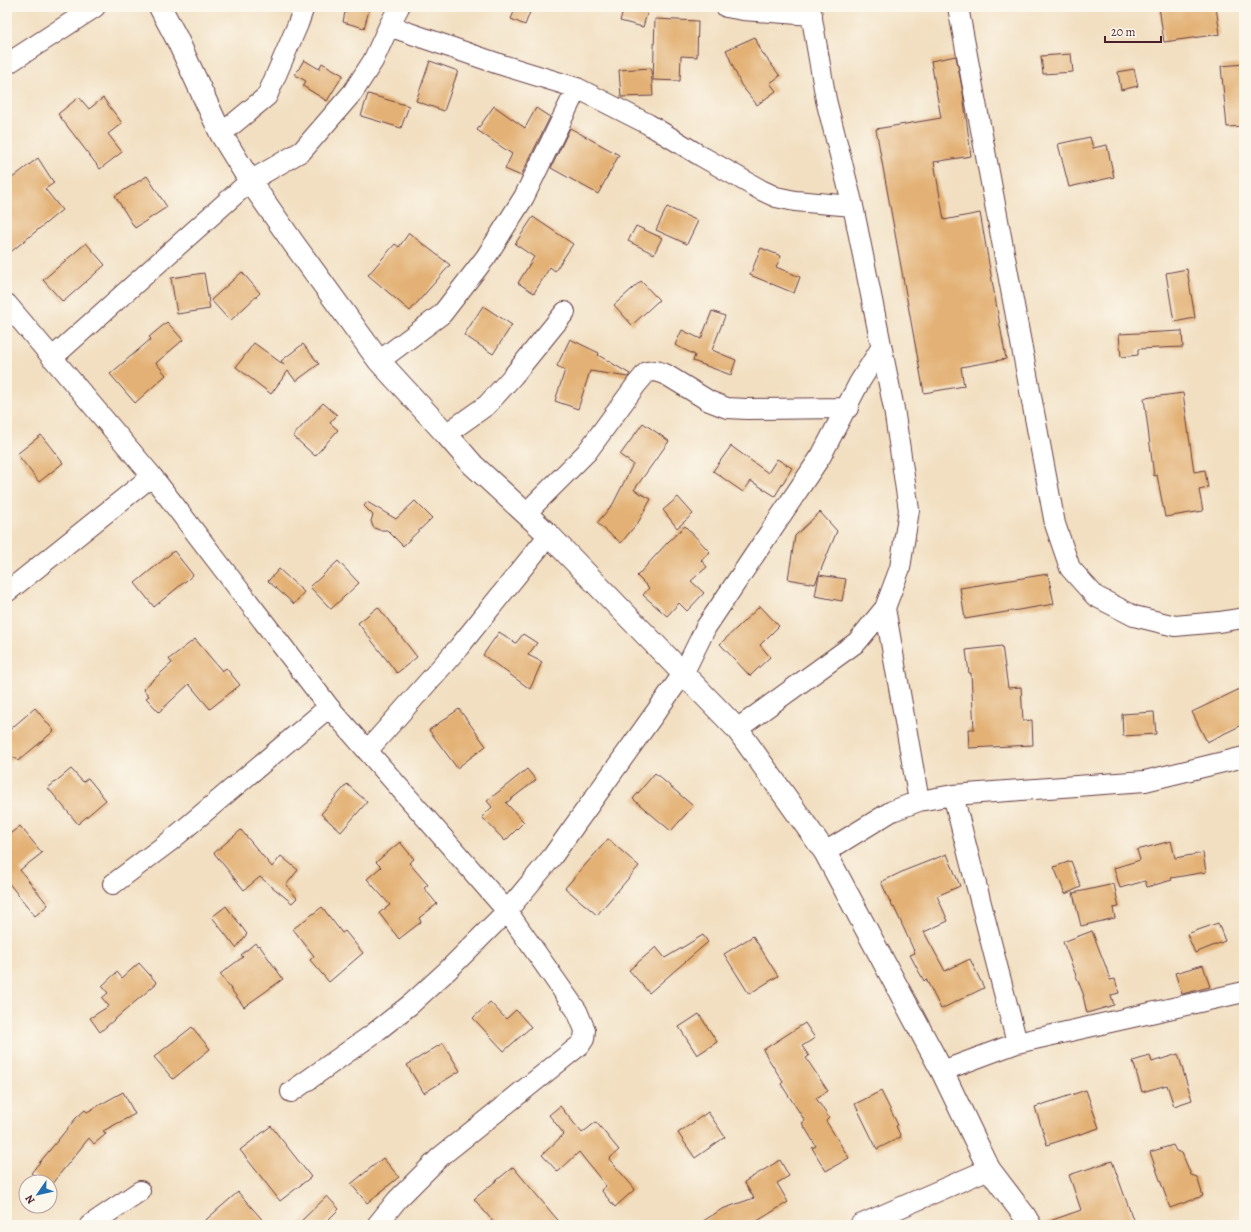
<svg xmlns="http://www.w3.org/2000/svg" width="1251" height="1232" font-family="Alegreya,serif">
	<rect width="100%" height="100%" fill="#fbf7ec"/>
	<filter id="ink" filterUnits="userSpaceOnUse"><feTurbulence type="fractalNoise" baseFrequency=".025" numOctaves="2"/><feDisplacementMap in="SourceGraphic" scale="8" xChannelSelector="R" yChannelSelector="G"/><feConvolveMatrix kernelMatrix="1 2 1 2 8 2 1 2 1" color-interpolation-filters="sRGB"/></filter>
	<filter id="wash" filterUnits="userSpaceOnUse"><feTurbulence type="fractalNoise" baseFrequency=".012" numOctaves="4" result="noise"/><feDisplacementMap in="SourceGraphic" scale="16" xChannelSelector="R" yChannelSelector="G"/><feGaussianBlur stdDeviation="0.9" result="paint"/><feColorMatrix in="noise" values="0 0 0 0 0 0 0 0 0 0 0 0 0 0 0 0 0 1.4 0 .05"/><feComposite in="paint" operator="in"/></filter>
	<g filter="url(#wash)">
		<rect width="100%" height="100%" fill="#f2dfc1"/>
		<g id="blocks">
			<path fill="#e3b174" d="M 346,7 L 370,7 L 364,28 L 343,22 Z
				M 516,7 L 532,7 L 525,25 L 511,19 Z
				M 624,7 L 649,7 L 643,27 L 620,21 Z
				M 1159,7 L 1216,7 L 1220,34 L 1164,42 Z
				M 655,19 L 698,21 L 697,57 L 681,56 L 680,81 L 653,80 Z
				M 755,37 L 761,51 L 780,76 L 770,83 L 776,91 L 757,105 L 741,85 L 726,50 Z
				M 1071,54 L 1073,72 L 1043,74 L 1041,56 Z
				M 956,56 L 963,93 L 971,156 L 934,162 L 944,220 L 980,213 L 1006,359 L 961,367 L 964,386 L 924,393 L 876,129 L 941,118 L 931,61 Z
				M 304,60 L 319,69 L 322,63 L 343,75 L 327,101 L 303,86 L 306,81 L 295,75 Z
				M 430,61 L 458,71 L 444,111 L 416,101 Z
				M 1244,64 L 1244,126 L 1227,127 L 1221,66 Z
				M 651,68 L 653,96 L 621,97 L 619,70 Z
				M 1134,69 L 1138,86 L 1121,90 L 1118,72 Z
				M 368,94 L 409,106 L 401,128 L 361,116 Z
				M 79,97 L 89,109 L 103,98 L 122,123 L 108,134 L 122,152 L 100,169 L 58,114 Z
				M 494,106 L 525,128 L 536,108 L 550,117 L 521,176 L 505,169 L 512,154 L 477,130 Z
				M 570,128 L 619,155 L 598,194 L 551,168 Z
				M 1090,137 L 1093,148 L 1107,145 L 1114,177 L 1069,187 L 1058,144 Z
				M 38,158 L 54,183 L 45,189 L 62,210 L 7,255 L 7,182 Z
				M 147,176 L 167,207 L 135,228 L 115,196 Z
				M 667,207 L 698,221 L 687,244 L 656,230 Z
				M 533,217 L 573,244 L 555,271 L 550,267 L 534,293 L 518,283 L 534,257 L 515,244 Z
				M 636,226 L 662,238 L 654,254 L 628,241 Z
				M 409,233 L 450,265 L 410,311 L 368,275 L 395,244 L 399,247 Z
				M 86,243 L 105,265 L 63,302 L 43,280 Z
				M 761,248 L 781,256 L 776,267 L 800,277 L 794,293 L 750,275 Z
				M 1187,269 L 1195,318 L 1174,322 L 1166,273 Z
				M 242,272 L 260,293 L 230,321 L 211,300 Z
				M 204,273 L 210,309 L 177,314 L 171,278 Z
				M 641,281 L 659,300 L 632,325 L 614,305 Z
				M 483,306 L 512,325 L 493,354 L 464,335 Z
				M 712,311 L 725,316 L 712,350 L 736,360 L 731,375 L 693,361 L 695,355 L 675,345 L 682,330 L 701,339 Z
				M 167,322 L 183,340 L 156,363 L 166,375 L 135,403 L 110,374 L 151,339 L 149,337 Z
				M 1182,331 L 1183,347 L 1138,349 L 1138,355 L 1121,357 L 1119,334 Z
				M 570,339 L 599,353 L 598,355 L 630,374 L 628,377 L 590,371 L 578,409 L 555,401 L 565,370 L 557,366 Z
				M 254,343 L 284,365 L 281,361 L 303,344 L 319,364 L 296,381 L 288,371 L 271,394 L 236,367 Z
				M 1183,393 L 1194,472 L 1205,470 L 1208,488 L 1199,490 L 1203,511 L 1165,517 L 1157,475 L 1154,476 L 1144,398 Z
				M 323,403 L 337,415 L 330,423 L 338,430 L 315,456 L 293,436 Z
				M 643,423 L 669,441 L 634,490 L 651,499 L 639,521 L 621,543 L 597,523 L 613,504 L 633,464 L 620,455 Z
				M 41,435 L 63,463 L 39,482 L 17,454 Z
				M 731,446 L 768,473 L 777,459 L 792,468 L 775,496 L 751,481 L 743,492 L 713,471 Z
				M 678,497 L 693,514 L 677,528 L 663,510 Z
				M 415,501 L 432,518 L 403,546 L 387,530 L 379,530 L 373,527 L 371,521 L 373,515 L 364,506 L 367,502 L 396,519 Z
				M 820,512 L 837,531 L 815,584 L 788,579 L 795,536 Z
				M 685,526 L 710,552 L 701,560 L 707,567 L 691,581 L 704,593 L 687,611 L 679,603 L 667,616 L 643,595 L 649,588 L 637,576 L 667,543 Z
				M 174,551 L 193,575 L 154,607 L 135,583 Z
				M 338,561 L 359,583 L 331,609 L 310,587 Z
				M 279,569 L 304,592 L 294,604 L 268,581 Z
				M 1048,574 L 1054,604 L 965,619 L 960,588 Z
				M 819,575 L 846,579 L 842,601 L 815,596 Z
				M 760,606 L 779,626 L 760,645 L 770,657 L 750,676 L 720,644 Z
				M 378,607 L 417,657 L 397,673 L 358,623 Z
				M 499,632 L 516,643 L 523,634 L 537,643 L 528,655 L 542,662 L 530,689 L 483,655 Z
				M 195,639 L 222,671 L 226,668 L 240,685 L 210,709 L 189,684 L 159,712 L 146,698 L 149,696 L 143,689 L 172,663 L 169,659 Z
				M 1002,646 L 1008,688 L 1021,687 L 1023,721 L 1032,720 L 1033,745 L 969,748 L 968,729 L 974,729 L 971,673 L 969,673 L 966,650 Z
				M 1244,687 L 1244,724 L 1207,742 L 1192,712 Z
				M 35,708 L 54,731 L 18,761 L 15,757 L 7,764 L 7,732 Z
				M 459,709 L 486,746 L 457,768 L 429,730 Z
				M 1154,712 L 1156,734 L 1123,736 L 1122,714 Z
				M 71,769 L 83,782 L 88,778 L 106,800 L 78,824 L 48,788 Z
				M 527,769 L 536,780 L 506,803 L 524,822 L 505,841 L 482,817 L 492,807 L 487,801 Z
				M 655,773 L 693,806 L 671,831 L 633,799 Z
				M 347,784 L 367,802 L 341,832 L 321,814 Z
				M 20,826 L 42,853 L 20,870 L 48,905 L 35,916 L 7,881 L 7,836 Z
				M 241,830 L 272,867 L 281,856 L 298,870 L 286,885 L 297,898 L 292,903 L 260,877 L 244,890 L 214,853 Z
				M 608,839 L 639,866 L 597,915 L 565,888 Z
				M 1171,841 L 1175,858 L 1203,853 L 1206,872 L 1171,878 L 1172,880 L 1147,887 L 1145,881 L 1120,888 L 1114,868 L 1140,860 L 1137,850 Z
				M 400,842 L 414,859 L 409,863 L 428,885 L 424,888 L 437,904 L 419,918 L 421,922 L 399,939 L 379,913 L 390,905 L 367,879 L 381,867 L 376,862 Z
				M 947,854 L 960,886 L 937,896 L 948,921 L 924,932 L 945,971 L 970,959 L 984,988 L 941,1009 L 926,979 L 924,981 L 910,955 L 915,953 L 894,907 L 893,908 L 881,882 L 906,870 Z
				M 1071,861 L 1081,887 L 1065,894 L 1054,867 Z
				M 1114,884 L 1119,907 L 1113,908 L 1115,918 L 1081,926 L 1073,893 Z
				M 226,906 L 247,934 L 236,948 L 212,917 Z
				M 322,907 L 342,933 L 345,931 L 363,953 L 329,982 L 310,960 L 314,956 L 293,929 Z
				M 1218,923 L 1225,941 L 1195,953 L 1187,934 Z
				M 1092,931 L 1106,967 L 1110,980 L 1115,979 L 1119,993 L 1111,995 L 1114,1005 L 1087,1013 L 1083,996 L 1084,996 L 1063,942 Z
				M 703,935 L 708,942 L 649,993 L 629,970 L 656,947 L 665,958 Z
				M 753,936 L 778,976 L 749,994 L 724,954 Z
				M 255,943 L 257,946 L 259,945 L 283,979 L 244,1007 L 220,974 L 243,957 L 241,955 Z
				M 139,963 L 157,983 L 100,1032 L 90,1018 L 109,1006 L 102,998 L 108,993 L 102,986 L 117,972 L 122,978 Z
				M 1203,965 L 1210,987 L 1182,994 L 1175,973 Z
				M 490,1002 L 506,1019 L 516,1010 L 531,1027 L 504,1051 L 473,1018 Z
				M 699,1014 L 717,1042 L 697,1055 L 679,1027 Z
				M 805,1023 L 815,1038 L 802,1046 L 809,1056 L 806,1058 L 828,1091 L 816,1098 L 829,1118 L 826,1121 L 849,1158 L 826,1171 L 812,1148 L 816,1146 L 802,1123 L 805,1121 L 781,1084 L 783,1082 L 763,1050 Z
				M 192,1027 L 210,1049 L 173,1079 L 154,1057 Z
				M 443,1043 L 460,1071 L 424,1093 L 407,1065 Z
				M 1178,1054 L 1192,1100 L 1174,1106 L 1167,1085 L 1142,1092 L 1133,1061 L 1150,1056 L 1152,1062 Z
				M 1086,1090 L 1099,1128 L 1047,1145 L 1035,1107 Z
				M 881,1091 L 898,1125 L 896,1126 L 901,1137 L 877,1149 L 855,1104 Z
				M 123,1092 L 135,1114 L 103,1131 L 106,1134 L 94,1144 L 89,1138 L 50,1186 L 50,1182 L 42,1182 L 31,1173 L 76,1118 L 85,1110 L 87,1112 Z
				M 560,1106 L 582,1133 L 596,1122 L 619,1150 L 609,1159 L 635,1189 L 615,1207 L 601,1190 L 606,1186 L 579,1152 L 558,1172 L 542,1155 L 564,1134 L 549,1115 Z
				M 708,1112 L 725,1137 L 695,1158 L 678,1133 Z
				M 271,1126 L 311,1177 L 280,1201 L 240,1150 Z
				M 1173,1145 L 1176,1151 L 1182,1153 L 1191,1175 L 1197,1177 L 1203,1196 L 1170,1208 L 1150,1152 Z
				M 383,1158 L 399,1177 L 367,1203 L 351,1184 Z
				M 780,1160 L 789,1176 L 777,1183 L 788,1202 L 751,1225 L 697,1225 L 722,1209 L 754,1198 L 744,1182 Z
				M 1112,1161 L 1135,1225 L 1045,1225 L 1044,1223 L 1081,1210 L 1069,1175 Z
				M 513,1167 L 562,1225 L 496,1225 L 474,1199 Z
				M 238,1192 L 267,1225 L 200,1225 Z
				M 327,1196 L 339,1209 L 323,1225 L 297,1225 Z"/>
		</g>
	</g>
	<g filter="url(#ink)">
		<use href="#blocks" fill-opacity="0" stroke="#633c42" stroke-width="1"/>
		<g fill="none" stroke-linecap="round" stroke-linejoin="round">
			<defs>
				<path id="minor" d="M 726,7 L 743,10 L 812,15
					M 958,7 L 1055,524 L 1070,568 L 1095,596 L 1134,616 L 1175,626 L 1219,622 L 1244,618
					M 389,26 L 499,64 L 577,88 L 648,124 L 701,156 L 761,190 L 776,197 L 795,201 L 853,206
					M 7,64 L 95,7
					M 221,134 L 267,96 L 298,24 L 304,7
					M 7,304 L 152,476 L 329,707 L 507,911 L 577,1011 L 585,1030 L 584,1039 L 580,1045 L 440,1157 L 397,1200 L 377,1225
					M 52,358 L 250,181 L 302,151 L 353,92 L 373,61 L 389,26 L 399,7
					M 379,361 L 442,314 L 486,257 L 524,197 L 577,88
					M 446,434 L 487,405 L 513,376 L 565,312
					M 526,513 L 587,452 L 636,385 L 647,372 L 656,371 L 665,374 L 709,401 L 727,408 L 747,409 L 848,408
					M 7,592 L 152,476
					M 885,608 L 919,801
					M 737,729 L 857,642 L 885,608 L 900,568 L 909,510 L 894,409 L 853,206 L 826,100 L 810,7
					M 367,751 L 459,647 L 549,535
					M 953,795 L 1017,1043
					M 825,852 L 892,811 L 919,801 L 953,795 L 1145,781 L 1244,757
					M 113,884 L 169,842 L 329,707
					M 942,1071 L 1017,1043 L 1244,992
					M 291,1092 L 373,1034 L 411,1004 L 448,970 L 507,911 L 552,857 L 683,674 L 706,627 L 821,456 L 859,383 L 881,348
					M 90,1225 L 140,1191
					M 860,1225 L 989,1169"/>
				<path id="tertiary" d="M 160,7 L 177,39 L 221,134 L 250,181 L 294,244 L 379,361 L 446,434 L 473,465 L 549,535 L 737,729 L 825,852 L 942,1071 L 989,1169 L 1024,1215 L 1030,1225"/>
			</defs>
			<use href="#minor" stroke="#633c42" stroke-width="22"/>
			<use href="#tertiary" stroke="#633c42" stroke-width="24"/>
			<use href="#minor" stroke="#fff" stroke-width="20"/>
			<use href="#tertiary" stroke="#fff" stroke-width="22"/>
		</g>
	</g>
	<rect width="1251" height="1232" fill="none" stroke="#fbf7ec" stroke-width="24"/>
	<g transform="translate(38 1194) rotate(236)"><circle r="19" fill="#fbf7ec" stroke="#b4a19f"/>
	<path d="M0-3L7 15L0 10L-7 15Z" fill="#1f6fb2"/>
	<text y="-6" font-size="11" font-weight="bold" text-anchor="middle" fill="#4a1f2b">N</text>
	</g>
	<path d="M1105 36v6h56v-6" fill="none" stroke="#4a1f2b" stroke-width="2"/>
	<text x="1111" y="36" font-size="12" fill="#4a1f2b" stroke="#fbf7ec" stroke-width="3" paint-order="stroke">20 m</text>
</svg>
